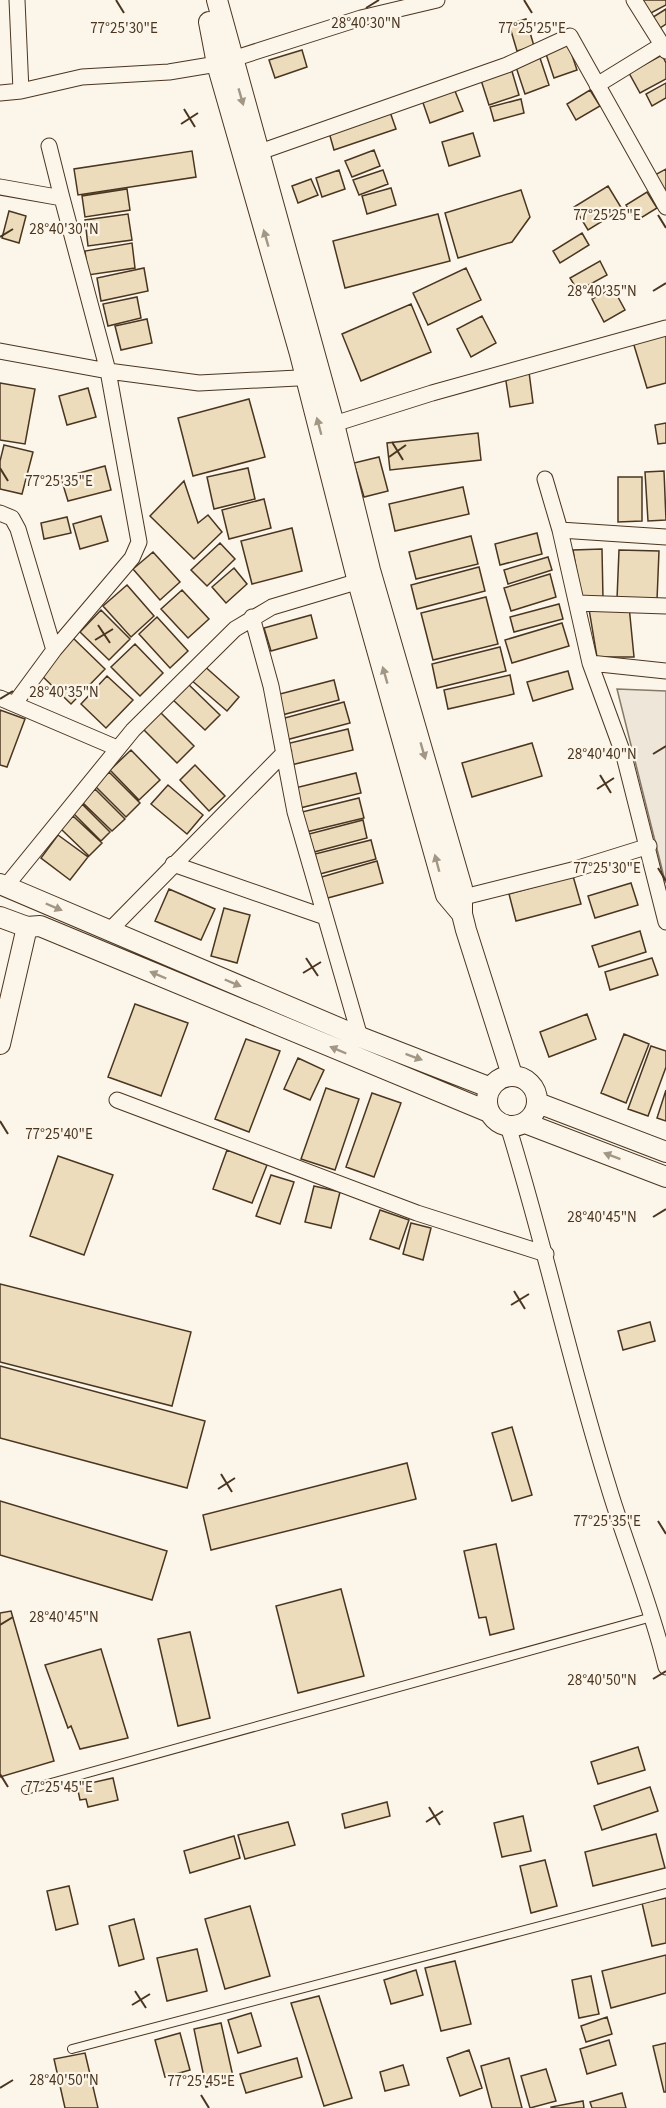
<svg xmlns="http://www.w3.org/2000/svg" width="666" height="2108" font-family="'Source Sans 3',sans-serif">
	<rect width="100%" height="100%" fill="#fbf6e9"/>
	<path fill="#ede6d9" stroke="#887966" stroke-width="1.5" d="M 617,689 L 666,691 L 666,883 L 665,881 Z"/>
	<path fill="#ecdcbc" stroke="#4a3520" stroke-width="1.5" d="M 641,0 L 666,0 L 666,5 L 649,14 Z
		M 666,9 L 666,24 L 657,30 L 650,19 Z
		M 526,19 L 534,46 L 517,51 L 509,24 Z
		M 568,43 L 577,70 L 554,78 L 545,51 Z
		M 302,50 L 307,67 L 275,78 L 269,60 Z
		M 539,55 L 549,85 L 525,94 L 515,64 Z
		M 662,55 L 666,63 L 666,79 L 640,93 L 629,73 Z
		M 511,68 L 519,95 L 489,105 L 480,77 Z
		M 666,83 L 666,98 L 652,106 L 646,94 Z
		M 453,86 L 463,111 L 430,123 L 421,97 Z
		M 590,90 L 600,106 L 576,120 L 567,104 Z
		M 521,99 L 524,113 L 494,121 L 490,107 Z
		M 389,109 L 396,129 L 334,150 L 328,129 Z
		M 473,133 L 480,156 L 449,166 L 442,142 Z
		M 374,150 L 380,166 L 352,177 L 345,161 Z
		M 192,151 L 196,177 L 78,195 L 74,169 Z
		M 666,169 L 666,195 L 653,176 Z
		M 339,170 L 345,189 L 322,197 L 316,178 Z
		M 383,170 L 388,184 L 359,195 L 353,180 Z
		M 311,179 L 318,195 L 298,203 L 292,186 Z
		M 608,186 L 622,209 L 588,230 L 574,207 Z
		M 391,188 L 396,205 L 367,214 L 362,196 Z
		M 127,189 L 130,210 L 85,217 L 82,196 Z
		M 521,190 L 530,217 L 512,242 L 458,258 L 445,213 Z
		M 647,192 L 657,208 L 636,221 L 626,205 Z
		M 9,211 L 26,216 L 19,243 L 2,238 Z
		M 128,214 L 132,240 L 88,246 L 85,220 Z
		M 438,214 L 450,261 L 345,288 L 333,241 Z
		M 582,233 L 589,245 L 560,263 L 553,251 Z
		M 132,243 L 135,268 L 88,275 L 85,251 Z
		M 600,261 L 607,275 L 578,291 L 570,278 Z
		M 144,268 L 148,291 L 101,301 L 97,278 Z
		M 466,268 L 481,300 L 428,325 L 413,293 Z
		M 613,288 L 625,310 L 604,322 L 592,299 Z
		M 137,297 L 141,318 L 108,326 L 103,304 Z
		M 411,304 L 431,352 L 361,381 L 342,334 Z
		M 482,316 L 496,343 L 471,357 L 457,329 Z
		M 147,319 L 152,343 L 121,350 L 115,326 Z
		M 666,332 L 666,383 L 647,388 L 633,342 Z
		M 529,372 L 533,403 L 510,407 L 505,375 Z
		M 0,383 L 35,389 L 25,444 L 0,440 Z
		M 88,388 L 96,417 L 67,425 L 59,396 Z
		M 249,399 L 265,457 L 193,476 L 178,418 Z
		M 666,423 L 666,443 L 658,444 L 655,425 Z
		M 478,433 L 481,460 L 390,470 L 387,443 Z
		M 4,445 L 33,452 L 22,494 L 0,489 L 0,461 Z
		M 379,457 L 388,491 L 364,497 L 354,463 Z
		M 105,466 L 111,490 L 68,501 L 61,478 Z
		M 248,468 L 255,499 L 214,509 L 207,477 Z
		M 664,471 L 666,520 L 648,521 L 645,472 Z
		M 618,477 L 642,477 L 642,521 L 618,522 Z
		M 184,481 L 198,523 L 208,515 L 222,532 L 194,559 L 150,516 Z
		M 463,487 L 469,514 L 395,531 L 389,504 Z
		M 264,499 L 271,528 L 229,539 L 222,510 Z
		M 101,516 L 108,541 L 80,549 L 73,524 Z
		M 67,517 L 71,533 L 44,539 L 41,523 Z
		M 292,528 L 302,571 L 252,584 L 241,541 Z
		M 537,533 L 542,554 L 500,565 L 495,544 Z
		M 471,536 L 478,564 L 416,579 L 409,552 Z
		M 220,543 L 235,559 L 207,586 L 191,570 Z
		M 602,549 L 603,599 L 581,597 L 573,550 Z
		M 619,550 L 659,551 L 657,600 L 617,599 Z
		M 153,552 L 180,582 L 160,600 L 133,569 Z
		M 548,557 L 552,570 L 508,584 L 504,570 Z
		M 479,567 L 485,591 L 417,609 L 411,585 Z
		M 234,568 L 247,584 L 226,603 L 212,587 Z
		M 550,574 L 556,597 L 511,611 L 504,588 Z
		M 127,585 L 154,616 L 131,637 L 103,606 Z
		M 182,590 L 209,619 L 188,638 L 161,609 Z
		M 486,597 L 498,644 L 433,660 L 421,613 Z
		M 559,604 L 563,619 L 514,632 L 510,617 Z
		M 629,606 L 634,657 L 597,657 L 589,609 Z
		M 101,610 L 130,639 L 109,660 L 80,632 Z
		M 311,615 L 317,638 L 271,651 L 264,628 Z
		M 157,617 L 188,651 L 170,668 L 139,634 Z
		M 562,623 L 569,646 L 512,663 L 505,640 Z
		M 73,638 L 105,669 L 71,704 L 39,673 Z
		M 135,644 L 163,673 L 140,696 L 111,667 Z
		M 500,647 L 506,671 L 437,688 L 432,664 Z
		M 202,664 L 239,697 L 227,711 L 190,679 Z
		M 568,671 L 573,689 L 533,701 L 527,682 Z
		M 510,675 L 514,694 L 448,709 L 444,690 Z
		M 107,676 L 133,700 L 106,728 L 81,704 Z
		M 334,680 L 339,700 L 282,715 L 276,695 Z
		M 186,682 L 220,715 L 205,730 L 171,698 Z
		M 344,702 L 350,723 L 286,740 L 281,719 Z
		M 0,710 L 25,719 L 7,767 L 0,765 Z
		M 159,711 L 194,746 L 177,763 L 142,728 Z
		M 348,729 L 353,750 L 291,765 L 286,744 Z
		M 532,743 L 542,776 L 472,797 L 462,763 Z
		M 131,750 L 160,780 L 139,800 L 110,770 Z
		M 195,765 L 225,796 L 209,811 L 180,780 Z
		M 109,772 L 140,803 L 126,817 L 95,786 Z
		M 356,773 L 361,793 L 300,808 L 295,788 Z
		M 168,785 L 203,815 L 187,834 L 151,804 Z
		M 95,789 L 125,819 L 112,831 L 82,802 Z
		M 359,798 L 364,818 L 302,833 L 298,813 Z
		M 82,804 L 110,832 L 101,841 L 73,813 Z
		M 73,816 L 102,843 L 89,856 L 61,829 Z
		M 363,820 L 367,838 L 314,852 L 309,834 Z
		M 58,835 L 88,857 L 70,880 L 41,858 Z
		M 371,840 L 376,859 L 320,874 L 315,854 Z
		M 377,861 L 383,883 L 324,899 L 318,878 Z
		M 573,876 L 581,904 L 516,921 L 509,894 Z
		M 631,883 L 638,905 L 595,918 L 588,896 Z
		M 169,889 L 215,909 L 201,940 L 155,921 Z
		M 224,908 L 250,915 L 237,963 L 211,956 Z
		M 640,931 L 646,952 L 599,967 L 592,946 Z
		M 652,958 L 658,975 L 610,990 L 605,972 Z
		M 135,1004 L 188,1023 L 161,1096 L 108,1077 Z
		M 587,1014 L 596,1039 L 549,1057 L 540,1032 Z
		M 624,1034 L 649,1044 L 626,1103 L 601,1093 Z
		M 246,1039 L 280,1051 L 249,1132 L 215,1119 Z
		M 651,1046 L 666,1051 L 666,1067 L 648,1116 L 628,1109 Z
		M 298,1058 L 324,1070 L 310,1100 L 284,1089 Z
		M 326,1088 L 359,1099 L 335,1170 L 301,1159 Z
		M 666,1090 L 666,1121 L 657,1118 Z
		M 372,1093 L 401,1103 L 374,1177 L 346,1167 Z
		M 227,1150 L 267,1165 L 252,1203 L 213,1189 Z
		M 58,1156 L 113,1175 L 84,1255 L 30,1236 Z
		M 271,1175 L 294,1182 L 280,1224 L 256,1216 Z
		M 314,1186 L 340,1192 L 331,1228 L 305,1222 Z
		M 380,1210 L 409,1220 L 399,1249 L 370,1239 Z
		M 411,1223 L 431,1228 L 423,1260 L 403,1254 Z
		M 0,1284 L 191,1332 L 172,1406 L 0,1362 Z
		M 650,1322 L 655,1341 L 623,1350 L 618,1331 Z
		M 0,1366 L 205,1421 L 187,1488 L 0,1438 Z
		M 512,1427 L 532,1495 L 512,1501 L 492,1433 Z
		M 407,1463 L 416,1499 L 211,1550 L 203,1515 Z
		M 0,1501 L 167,1551 L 152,1600 L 0,1555 Z
		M 496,1544 L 514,1629 L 490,1635 L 486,1617 L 479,1618 L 464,1551 Z
		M 341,1589 L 364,1676 L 298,1693 L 276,1606 Z
		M 11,1611 L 54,1761 L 0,1777 L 0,1613 Z
		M 190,1632 L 210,1718 L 178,1726 L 158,1639 Z
		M 101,1649 L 128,1738 L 80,1749 L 71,1726 L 68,1728 L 45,1665 Z
		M 638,1747 L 645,1770 L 598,1784 L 591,1762 Z
		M 113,1778 L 118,1800 L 88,1807 L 86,1799 L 80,1800 L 77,1786 Z
		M 650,1787 L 658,1811 L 602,1830 L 594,1806 Z
		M 387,1802 L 390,1816 L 345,1828 L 342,1814 Z
		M 523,1816 L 531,1851 L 502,1857 L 494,1823 Z
		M 288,1822 L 295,1845 L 245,1859 L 238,1835 Z
		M 656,1834 L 665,1868 L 593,1886 L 585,1852 Z
		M 234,1836 L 240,1858 L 190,1873 L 184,1851 Z
		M 545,1860 L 557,1906 L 531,1913 L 520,1866 Z
		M 69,1886 L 78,1924 L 56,1930 L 47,1891 Z
		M 666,1898 L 666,1943 L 652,1946 L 642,1903 Z
		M 250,1906 L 270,1976 L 225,1989 L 205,1919 Z
		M 134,1919 L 144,1959 L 119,1966 L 109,1926 Z
		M 197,1949 L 207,1991 L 167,2001 L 157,1958 Z
		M 666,1955 L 666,1993 L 611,2008 L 602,1971 Z
		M 455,1961 L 471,2024 L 441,2031 L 425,1968 Z
		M 416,1970 L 423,1995 L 391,2004 L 384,1980 Z
		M 591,1976 L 599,2014 L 579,2018 L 572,1980 Z
		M 319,1996 L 352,2098 L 324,2106 L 291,2003 Z
		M 251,2013 L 261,2046 L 238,2053 L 228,2020 Z
		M 607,2017 L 612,2034 L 586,2042 L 581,2026 Z
		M 221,2023 L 234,2081 L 206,2087 L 194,2029 Z
		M 180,2033 L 190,2070 L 165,2077 L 155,2040 Z
		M 609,2040 L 616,2065 L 587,2074 L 580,2049 Z
		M 666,2043 L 666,2092 L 664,2092 L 653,2046 Z
		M 469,2050 L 482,2088 L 460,2096 L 447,2058 Z
		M 85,2053 L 98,2108 L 65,2108 L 54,2059 Z
		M 297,2058 L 302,2077 L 246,2093 L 240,2074 Z
		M 509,2058 L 522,2108 L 492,2108 L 481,2066 Z
		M 403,2065 L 409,2085 L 385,2091 L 380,2072 Z
		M 546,2069 L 556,2101 L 530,2108 L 521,2076 Z
		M 622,2093 L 626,2108 L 592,2108 L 590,2102 Z
		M 583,2101 L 584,2108 L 551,2108 L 551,2107 Z"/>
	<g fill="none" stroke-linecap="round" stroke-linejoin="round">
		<defs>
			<path id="service" d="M 26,1790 L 652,1617
				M 72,2049 L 666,1893"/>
			<path id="minor" d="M 17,0 L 21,91
				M 634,0 L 666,51
				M 597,85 L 662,45
				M 0,93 L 21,91 L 82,77 L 169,72 L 217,64 L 361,18 L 437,0
				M 49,146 L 62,198
				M 257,153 L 507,65 L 570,36 L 666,207
				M 0,187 L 62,198 L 108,371 L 139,542 L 132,558 L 54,650 L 15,703
				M 0,351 L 108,371 L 199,383 L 317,377
				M 334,424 L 432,393 L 666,328
				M 545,479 L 560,530 L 590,663 L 624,756 L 666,922
				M 0,513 L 12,518 L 18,529 L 54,650
				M 560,530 L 666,537
				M 577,603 L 666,606
				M 252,617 L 271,686 L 295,812 L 360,1037
				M 590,663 L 666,671
				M 0,698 L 117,748
				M 173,864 L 325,917
				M 6,886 L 133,730 L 235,629 L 272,607 L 366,579
				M 452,900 L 572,870 L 649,846
				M 110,930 L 284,753
				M 117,1100 L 417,1213 L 546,1254
				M 508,1126 C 545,1245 571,1367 608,1485 C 626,1546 651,1604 666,1667"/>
			<path id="tertiary" d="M 217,0 L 334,424 L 370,570 L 462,888 L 462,914 L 466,930 L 512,1075
				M 209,22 L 217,64 L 300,354 L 358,582 L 446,895 L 462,914
				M 0,884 L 360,1037 L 491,1088
				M 0,917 L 27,927 L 40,926 L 489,1112
				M 0,1044 L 27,927
				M487 1101a25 25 0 1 1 50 0a25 25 0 1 1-50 0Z
				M 538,1103 L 666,1152
				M 525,1123 L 666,1177"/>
		</defs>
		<use href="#service" stroke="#4a3520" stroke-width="10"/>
		<use href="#minor" stroke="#4a3520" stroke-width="17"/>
		<use href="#tertiary" stroke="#4a3520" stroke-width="22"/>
		<use href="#service" stroke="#fbf6e9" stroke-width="8"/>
		<use href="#minor" stroke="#fbf6e9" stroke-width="15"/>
		<use href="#tertiary" stroke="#fbf6e9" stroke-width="20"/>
	</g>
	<defs><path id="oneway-solid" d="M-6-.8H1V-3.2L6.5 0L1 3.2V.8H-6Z" transform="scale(1.5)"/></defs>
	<g fill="#a29684">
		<use href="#oneway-solid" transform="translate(241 97) rotate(74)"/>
		<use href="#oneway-solid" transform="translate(266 238) rotate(-106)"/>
		<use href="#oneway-solid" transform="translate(319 426) rotate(-105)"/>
		<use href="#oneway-solid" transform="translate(385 675) rotate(-106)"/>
		<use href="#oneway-solid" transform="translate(423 751) rotate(74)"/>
		<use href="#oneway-solid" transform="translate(437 863) rotate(-105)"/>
		<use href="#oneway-solid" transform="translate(54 907) rotate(23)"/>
		<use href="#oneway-solid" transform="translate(158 975) rotate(-157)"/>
		<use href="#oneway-solid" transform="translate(233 983) rotate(23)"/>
		<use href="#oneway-solid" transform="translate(338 1050) rotate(-157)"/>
		<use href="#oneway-solid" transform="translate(414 1057) rotate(20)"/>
		<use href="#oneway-solid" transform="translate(612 1156) rotate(-159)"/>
	</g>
	<path fill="none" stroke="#4a3520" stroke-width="2" d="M 116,0 L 124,13M 524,0 L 532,13M 366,8 L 379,0M 184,109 L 195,127M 181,124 L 198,113M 658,215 L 666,228M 0,237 L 13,229M 653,291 L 666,283M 392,442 L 403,460M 389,457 L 406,445M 0,468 L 8,481M 98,625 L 110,643M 95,640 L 113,629M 0,699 L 13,691M 653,754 L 666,746M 600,775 L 611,793M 597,789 L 614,778M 658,868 L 666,881M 306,958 L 318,976M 303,973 L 321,962M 0,1121 L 8,1134M 653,1217 L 666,1209M 514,1291 L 525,1309M 511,1305 L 529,1294M 221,1474 L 232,1492M 218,1489 L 235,1478M 658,1521 L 666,1534M 0,1625 L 13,1617M 653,1679 L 666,1671M 0,1774 L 8,1787M 429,1807 L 440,1825M 426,1822 L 443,1811M 135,1991 L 146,2008M 132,2005 L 150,1994M 0,2088 L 13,2080M 201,2095 L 209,2108"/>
	<g font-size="15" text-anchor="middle" fill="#4a3520" stroke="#fbf6e9" stroke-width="4.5" stroke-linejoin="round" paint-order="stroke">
		<text x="366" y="28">28°40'30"N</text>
		<text x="124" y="33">77°25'30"E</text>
		<text x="532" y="33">77°25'25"E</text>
		<text x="607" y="220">77°25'25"E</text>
		<text x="64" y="234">28°40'30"N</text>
		<text x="602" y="296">28°40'35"N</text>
		<text x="59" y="486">77°25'35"E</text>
		<text x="64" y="697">28°40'35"N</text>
		<text x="602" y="759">28°40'40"N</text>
		<text x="607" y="873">77°25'30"E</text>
		<text x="59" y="1139">77°25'40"E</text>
		<text x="602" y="1222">28°40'45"N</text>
		<text x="607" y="1526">77°25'35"E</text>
		<text x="64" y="1622">28°40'45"N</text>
		<text x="602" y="1685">28°40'50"N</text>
		<text x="59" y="1792">77°25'45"E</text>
		<text x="64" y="2085">28°40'50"N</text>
		<text x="201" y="2086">77°25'45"E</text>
	</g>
</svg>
